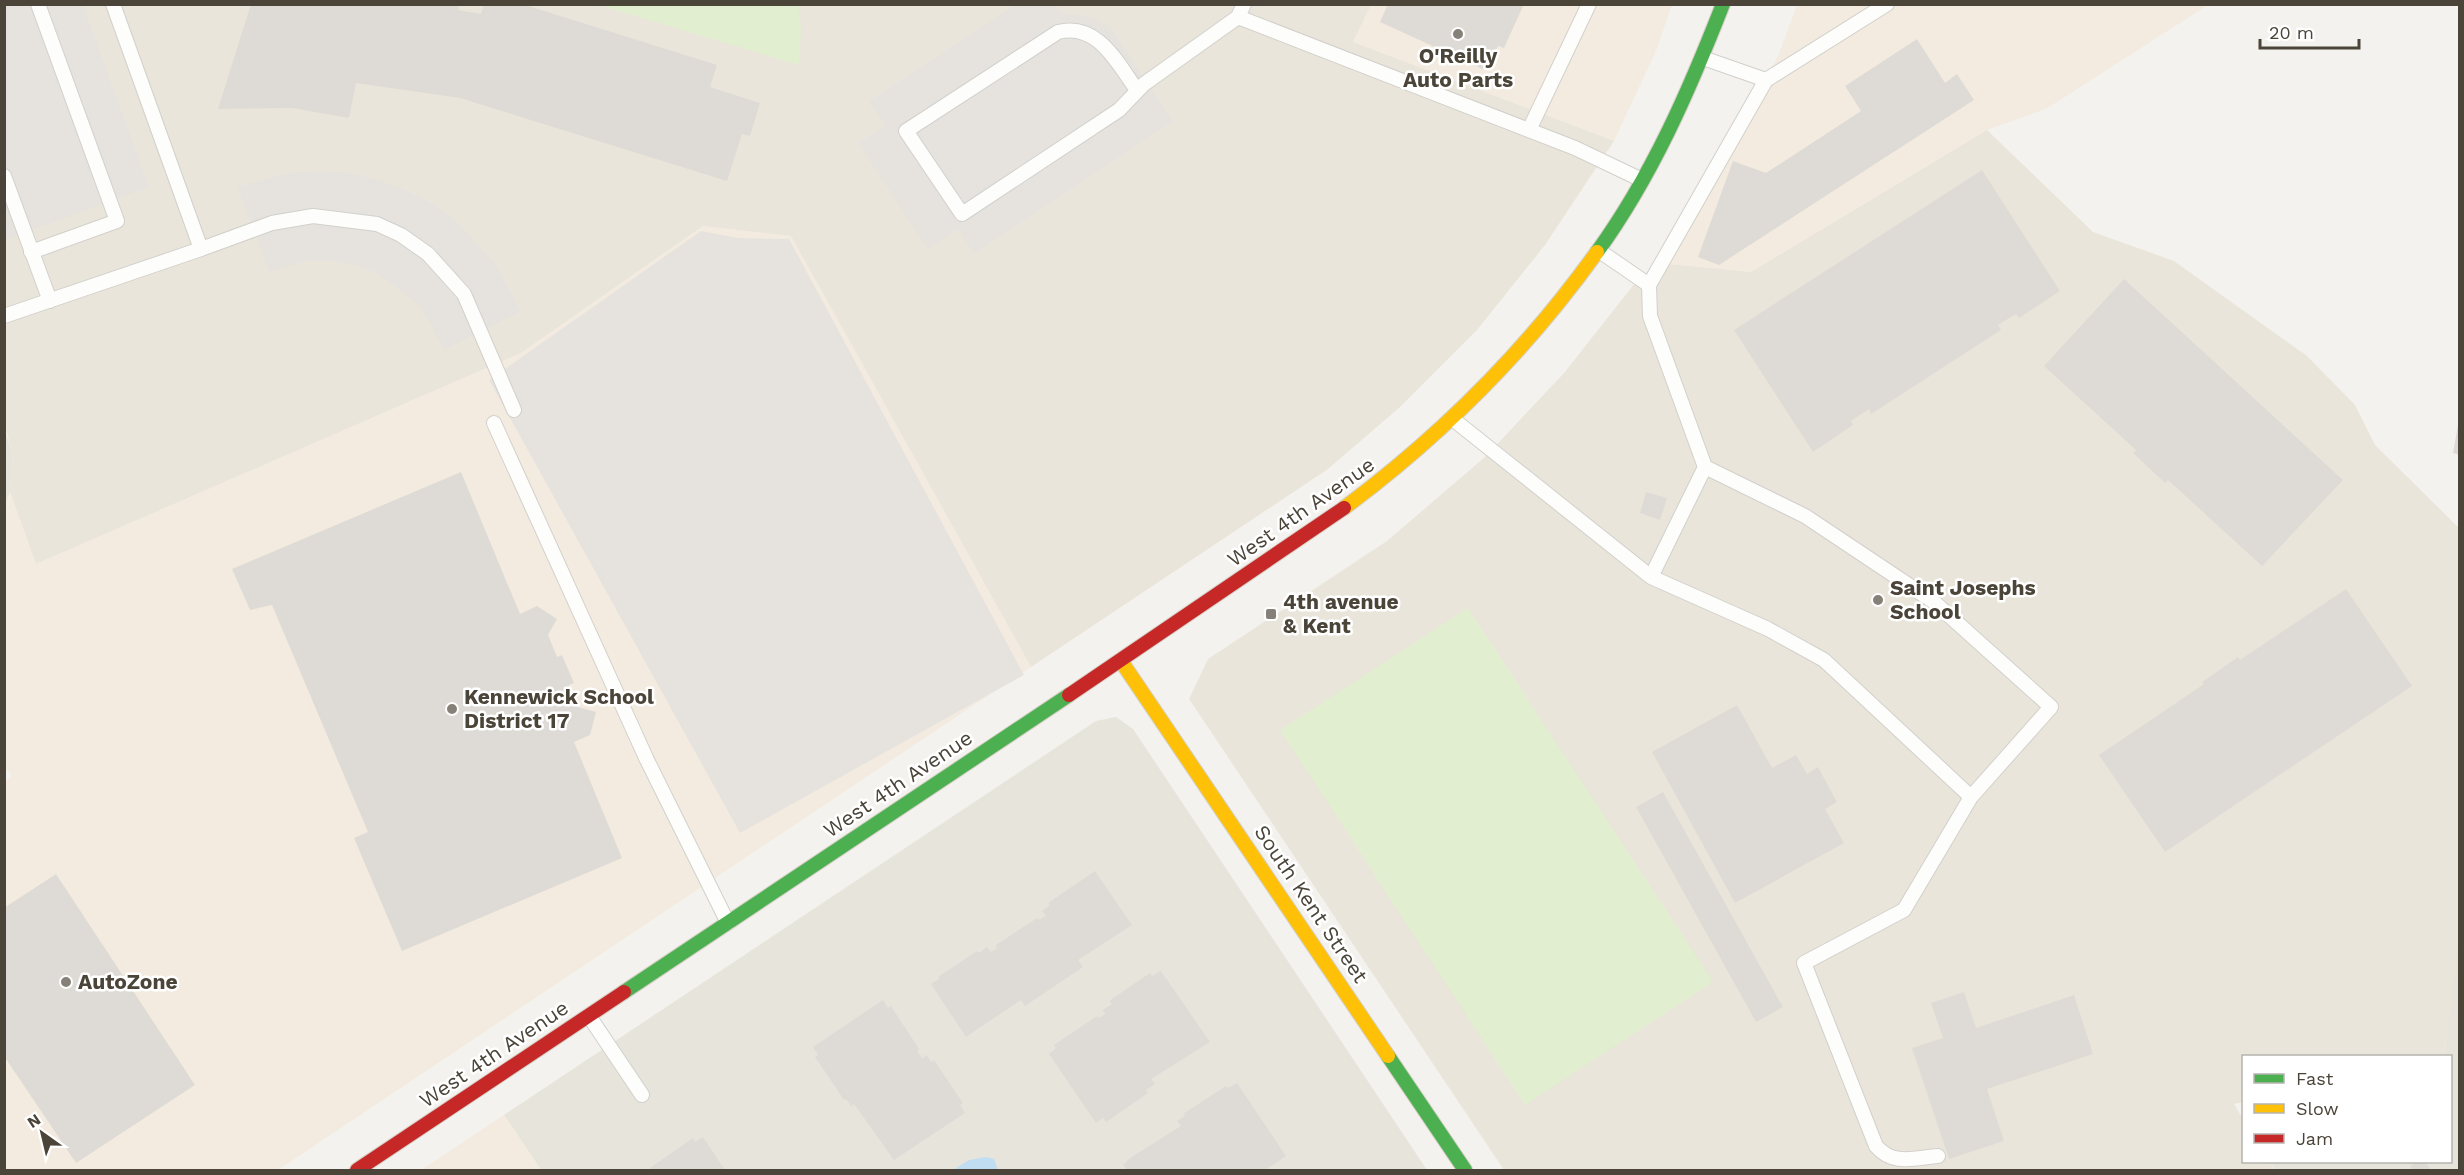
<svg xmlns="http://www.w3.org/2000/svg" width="2464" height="1175" font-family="'Work Sans',sans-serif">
	<rect width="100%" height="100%" fill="#f4f2ee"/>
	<path fill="#e7e4dc" d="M 4,426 L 13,456 L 10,492 L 5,508 Z
		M 1116,717 L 1133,729 L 1427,1170 L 541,1170 L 504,1115 L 1096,721 Z
		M 2459,930 L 2459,1170 L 2276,1170 L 2270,1162 L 2450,1162 L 2450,1056 L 2444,1056 Z"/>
	<path fill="#f3ebdf" d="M 1371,5 L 1672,5 L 1656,51 L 1614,141 L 1353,42 Z
		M 1797,5 L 2208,5 L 2046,109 L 1987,130 L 1751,272 L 1659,263 L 1778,56 Z
		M 703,226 L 791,236 L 1031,667 L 278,1170 L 5,1170 L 4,782 L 12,776 L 4,765 L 4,508 L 10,492 L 36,564 L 521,353 Z
		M 504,1115 L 541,1170 L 421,1170 Z"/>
	<path fill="#eae5da" d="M 4,5 L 1371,5 L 1353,42 L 1614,141 L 1545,245 L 1477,330 L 1400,407 L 1328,469 L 1031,667 L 791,236 L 703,226 L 521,353 L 36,564 L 10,492 L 13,456 L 5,426 Z
		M 1987,130 L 2093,232 L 2174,261 L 2307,356 L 2355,405 L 2375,445 L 2459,528 L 2460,930 L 2444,1056 L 2244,1056 L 2243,1102 L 2234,1104 L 2243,1119 L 2244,1162 L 2270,1162 L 2275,1170 L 1504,1170 L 1189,699 L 1208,659 L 1387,541 L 1485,457 L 1564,373 L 1635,283 L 1659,263 L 1751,272 Z"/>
	<path fill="#e1eecf" d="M 599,5 L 798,5 L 801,27 L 799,65 Z
		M 1468,608 L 1713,982 L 1525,1105 L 1280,730 Z"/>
	<path fill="#e6e3df" d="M 5,5 L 83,5 L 149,187 L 5,240 Z
		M 1015,5 L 1055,5 L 1061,13 L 1094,17 L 1112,29 L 1173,121 L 974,254 L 958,229 L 928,249 L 858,143 L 885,125 L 869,101 Z
		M 320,171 L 350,173 L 378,180 L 406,190 L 432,203 L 455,220 L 494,262 L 521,311 L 444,350 L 421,307 L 379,274 L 355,265 L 331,261 L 307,261 L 269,272 L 237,187 L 289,173 Z
		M 701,231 L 738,238 L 789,239 L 1024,675 L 740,833 L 489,380 Z"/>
	<path fill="#c0ddf1" d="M 986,1157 L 994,1159 L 998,1170 L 953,1170 L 969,1160 Z"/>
	<path fill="#dedbd6" d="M 251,4 L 459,4 L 458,10 L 481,14 L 484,4 L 522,4 L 717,65 L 710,87 L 760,103 L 750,136 L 742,134 L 727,181 L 460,98 L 356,83 L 349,118 L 292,108 L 218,109 Z
		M 1388,4 L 1524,4 L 1504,48 L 1498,46 L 1487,71 L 1380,22 Z
		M 1917,39 L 1945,83 L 1957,74 L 1974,100 L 1719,265 L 1698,257 L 1733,161 L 1766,173 L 1861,111 L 1845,86 Z
		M 1982,170 L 2060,291 L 2019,318 L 2016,314 L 1998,325 L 2001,330 L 1871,414 L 1869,409 L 1851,421 L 1853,425 L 1813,452 L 1734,330 Z
		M 2124,279 L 2343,480 L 2262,566 L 2168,480 L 2165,483 L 2133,453 L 2136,450 L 2044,366 Z
		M 2458,425 L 2460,425 L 2460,455 L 2453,453 Z
		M 461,472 L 520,614 L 537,606 L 557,619 L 548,635 L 557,657 L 562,655 L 574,683 L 569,685 L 578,707 L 596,712 L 590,735 L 574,742 L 622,858 L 402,951 L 354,838 L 368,832 L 272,605 L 250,610 L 232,569 Z
		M 1646,492 L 1667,498 L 1660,520 L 1640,513 Z
		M 2346,589 L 2412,686 L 2165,852 L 2099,755 L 2204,684 L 2202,682 L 2238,657 L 2240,660 Z
		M 1737,705 L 1772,768 L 1796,755 L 1807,774 L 1818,767 L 1837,802 L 1825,809 L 1844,843 L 1735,903 L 1652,752 Z
		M 1663,792 L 1783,1007 L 1756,1022 L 1636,807 Z
		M 1095,871 L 1132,925 L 1078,960 L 1083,967 L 1025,1006 L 1021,1000 L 966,1037 L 931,984 L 939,979 L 938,977 L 977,951 L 979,953 L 987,947 L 991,952 L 997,948 L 996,945 L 1037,918 L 1039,920 L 1046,916 L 1042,911 L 1050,905 L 1048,903 Z
		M 56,874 L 195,1085 L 76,1163 L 4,1056 L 4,908 Z
		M 1161,971 L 1210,1042 L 1151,1079 L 1155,1084 L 1146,1090 L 1148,1093 L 1106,1122 L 1103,1118 L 1096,1123 L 1049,1054 L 1056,1048 L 1054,1045 L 1097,1016 L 1099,1018 L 1105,1014 L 1103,1010 L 1112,1004 L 1109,1001 L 1150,973 L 1152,976 Z
		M 1964,992 L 1976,1028 L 2074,995 L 2093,1054 L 1987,1089 L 2004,1141 L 1949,1159 L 1912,1048 L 1943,1038 L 1931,1003 Z
		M 883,1000 L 888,1008 L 891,1006 L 919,1049 L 917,1051 L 922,1058 L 927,1055 L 931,1062 L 934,1060 L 963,1103 L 960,1105 L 965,1113 L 894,1160 L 854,1104 L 851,1106 L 846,1099 L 844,1100 L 815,1057 L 818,1055 L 813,1047 Z
		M 1237,1083 L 1286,1156 L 1265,1170 L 1127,1170 L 1123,1165 L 1130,1158 L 1181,1126 L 1177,1121 L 1185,1116 L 1183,1114 L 1226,1086 L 1228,1088 Z
		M 703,1137 L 725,1170 L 652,1170 L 650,1168 L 693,1138 L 695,1142 Z
		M 2417,1162 L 2425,1162 L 2431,1170 L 2413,1170 L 2410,1166 Z"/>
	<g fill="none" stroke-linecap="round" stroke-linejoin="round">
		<defs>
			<path id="lane" d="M 1238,17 L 1575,148 L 1642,180
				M 1766,80 L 1887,4
				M 1137,90 C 1117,63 1098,22 1058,32 L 906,131 L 962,214 L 1119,110 L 1144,84 L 1238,17 L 1244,4
				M 1529,130 L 1589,4
				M 4,176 L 50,301
				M 201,249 L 272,223 L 313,216 L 377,224 L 401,235 L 428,254 L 464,294 L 514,410
				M 31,252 L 117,221 L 38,4
				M 1601,252 L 1649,285
				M 4,316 L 201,249 L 113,4
				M 1454,420 L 1651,577 L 1768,629 L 1824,660 L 1971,797
				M 494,423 L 647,760 L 728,923
				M 1705,467 L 1805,516 L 1934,602 L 2051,707 L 1971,797 L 1904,910 L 1804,963 L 1876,1146 C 1893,1166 1914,1158 1938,1156
				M 1651,577 L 1705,467 L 1650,316 L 1649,285 L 1766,80 L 1703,58
				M 589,1016 L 642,1095"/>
			<path id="fast" d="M 1597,252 C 1652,176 1689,91 1723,4
				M 624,992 L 1069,695
				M 1388,1056 L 1465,1170"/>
			<path id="slow" d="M 1344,508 C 1442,435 1526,351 1597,252
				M 1121,661 L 1388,1056"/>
			<path id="jam" d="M 1069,695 L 1344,508
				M 357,1170 L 624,992"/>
		</defs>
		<use href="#lane" stroke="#d2d0cb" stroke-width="16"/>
		<use href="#fast" stroke="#d3cfc5" stroke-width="16"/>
		<use href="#slow" stroke="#d3cfc5" stroke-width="16"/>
		<use href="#jam" stroke="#d3cfc5" stroke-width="16"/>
		<use href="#lane" stroke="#fdfdfc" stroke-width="14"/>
		<use href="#fast" stroke="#4caf50" stroke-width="14"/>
		<use href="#slow" stroke="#ffc107" stroke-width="14"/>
		<use href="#jam" stroke="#c62828" stroke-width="14"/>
	</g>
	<g fill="#868178" stroke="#fff" stroke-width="2">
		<circle cx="1458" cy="34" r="6"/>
		<circle cx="1878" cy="600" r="6"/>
		<rect x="1265" y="608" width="12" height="12" rx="3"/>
		<circle cx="452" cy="709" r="6"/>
		<circle cx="66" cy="982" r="6"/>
	</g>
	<g text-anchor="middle" stroke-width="5" stroke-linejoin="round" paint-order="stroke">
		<g font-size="21" font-weight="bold" fill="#4b4439" stroke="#fff" text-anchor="start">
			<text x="1458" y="63" text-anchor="middle">O'Reilly<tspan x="1458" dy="24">Auto Parts</tspan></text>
			<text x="1890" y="595">Saint Josephs<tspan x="1890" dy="24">School</tspan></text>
			<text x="1283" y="609">4th avenue<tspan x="1283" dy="24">&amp; Kent</tspan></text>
			<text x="464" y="704">Kennewick School<tspan x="464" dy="24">District 17</tspan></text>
			<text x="78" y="989">AutoZone</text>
		</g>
		<g font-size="21" fill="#4b4439" stroke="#fff">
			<text transform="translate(1301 512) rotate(-35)" y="7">West 4th Avenue</text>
			<text transform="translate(898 784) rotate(-34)" y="7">West 4th Avenue</text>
			<text transform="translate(1311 904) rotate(56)" y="7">South Kent Street</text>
			<text transform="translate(494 1054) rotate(-34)" y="7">West 4th Avenue</text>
		</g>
	</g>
	<rect width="2464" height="1175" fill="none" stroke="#4b4439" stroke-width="12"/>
	<rect x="2242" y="1055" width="210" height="108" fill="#ffffff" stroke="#b7b4b0" stroke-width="1.5"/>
	<rect x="2254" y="1074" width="30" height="9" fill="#4caf50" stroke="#b7b4b0" stroke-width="1.5"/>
	<text x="2296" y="1085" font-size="18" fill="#4b4439">Fast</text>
	<rect x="2254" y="1104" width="30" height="9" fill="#ffc107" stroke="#b7b4b0" stroke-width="1.5"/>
	<text x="2296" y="1115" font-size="18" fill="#4b4439">Slow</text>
	<rect x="2254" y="1134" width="30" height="9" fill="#c62828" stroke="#b7b4b0" stroke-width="1.5"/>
	<text x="2296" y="1145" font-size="18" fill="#4b4439">Jam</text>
	<g transform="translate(42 1133) rotate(326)" stroke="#ffffff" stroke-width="4.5" paint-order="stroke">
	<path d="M0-4.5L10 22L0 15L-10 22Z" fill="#4b4439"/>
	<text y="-9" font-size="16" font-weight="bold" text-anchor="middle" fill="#4b4439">N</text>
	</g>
	<path d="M2260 39v9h99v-9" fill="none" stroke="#4b4439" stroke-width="3"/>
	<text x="2269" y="39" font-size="18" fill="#4b4439" stroke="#ffffff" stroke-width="4.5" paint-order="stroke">20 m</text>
</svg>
